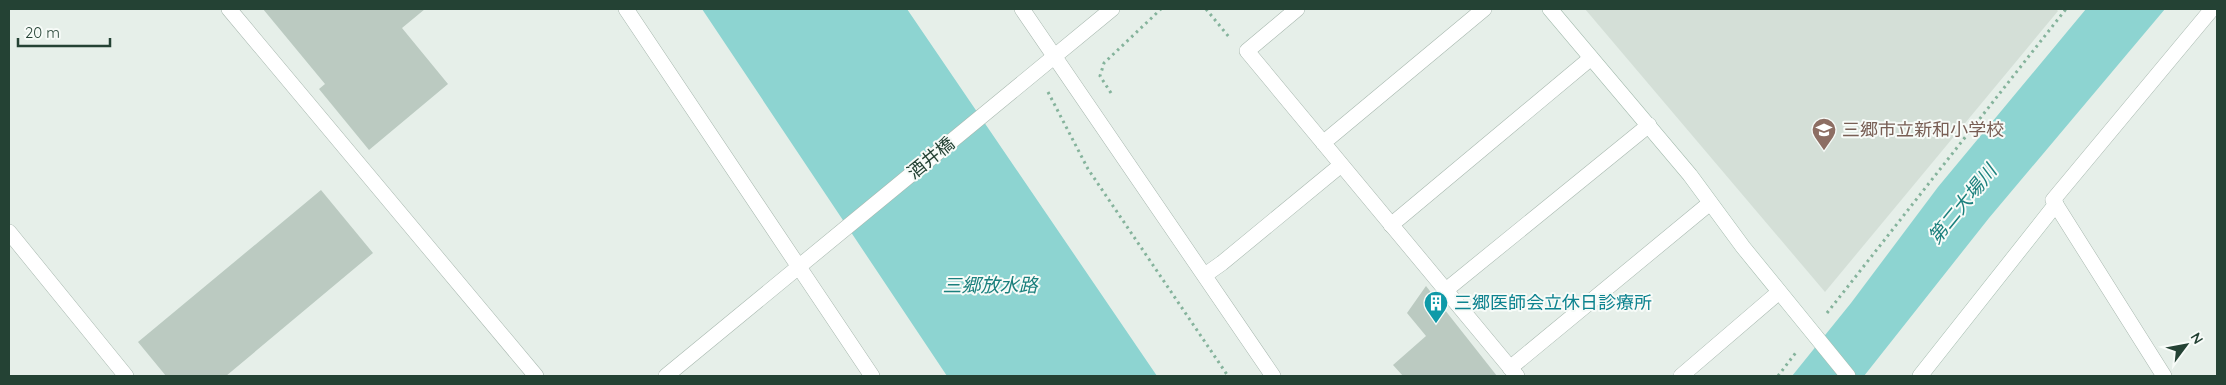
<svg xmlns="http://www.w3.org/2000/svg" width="2226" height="385" font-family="Quicksand,'Noto Sans JP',sans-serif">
	<rect width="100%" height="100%" fill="#e6efe9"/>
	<path fill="#d4dfd7" d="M 1585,9 L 2056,9 L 2058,11 L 1825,292 Z"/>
	<path fill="#8dd4d1" d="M 702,9 L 907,9 L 1157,376 L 947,376 Z
		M 2086,9 L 2165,9 L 1989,218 L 1864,376 L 1792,376 L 1851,303 L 1938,187 Z"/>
	<path fill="#bbcac1" d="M 263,9 L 425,9 L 402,28 L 448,84 L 369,150 L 319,89 L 325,84 Z
		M 321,190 L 373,253 L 226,376 L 166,376 L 138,342 Z
		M 1426,286 L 1497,376 L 1403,376 L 1393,365 L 1426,336 L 1407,313 Z"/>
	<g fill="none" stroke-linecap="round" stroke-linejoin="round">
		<defs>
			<path id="lane" d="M 1391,225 L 1591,58
				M 1205,275 L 1222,263 L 1341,165
				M 1446,290 L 1649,125
				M 1510,368 L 1710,203"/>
			<path id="street" d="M 229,9 L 536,376
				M 626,9 L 872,376
				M 1022,9 L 1273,376
				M 1297,9 L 1247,51 L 1517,376
				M 1323,143 L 1484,9
				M 9,232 L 126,376
				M 666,376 L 1112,9
				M 1681,376 L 1779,292
				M 2164,376 L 2053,200 L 2212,9"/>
			<path id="secondary" d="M 1550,9 L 1690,175 L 1743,247 L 1848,376
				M 1920,376 L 2056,204"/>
		</defs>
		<use href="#lane" stroke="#a8b8af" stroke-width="16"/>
		<use href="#street" stroke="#a8b8af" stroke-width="16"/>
		<use href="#secondary" stroke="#a4bbae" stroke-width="16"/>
		<path stroke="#85b39c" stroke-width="3" stroke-dasharray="2.5 4" stroke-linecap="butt" d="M 1206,9 L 1229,37
			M 1048,92 L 1088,169 L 1228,376
			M 1111,93 L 1100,76 L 1104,63 L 1161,9
			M 1827,313 L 2066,9
			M 1778,376 L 1797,351"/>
		<use href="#lane" stroke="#fff" stroke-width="15"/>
		<use href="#street" stroke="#fff" stroke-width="15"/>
		<use href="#secondary" stroke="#fff" stroke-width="15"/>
	</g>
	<defs>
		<symbol id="school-pin" viewBox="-11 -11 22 30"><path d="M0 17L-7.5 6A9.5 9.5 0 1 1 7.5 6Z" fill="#8d6e63" stroke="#f7fbf8"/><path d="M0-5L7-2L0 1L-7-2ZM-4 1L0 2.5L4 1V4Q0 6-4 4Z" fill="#fff"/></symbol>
		<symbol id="building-pin" viewBox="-11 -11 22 30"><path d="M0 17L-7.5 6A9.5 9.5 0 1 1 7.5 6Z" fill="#0f9aa8" stroke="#f7fbf8"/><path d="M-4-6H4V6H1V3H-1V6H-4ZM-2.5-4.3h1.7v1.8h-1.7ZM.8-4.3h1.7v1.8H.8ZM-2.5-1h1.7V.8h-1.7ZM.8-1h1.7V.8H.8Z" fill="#fff"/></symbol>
	</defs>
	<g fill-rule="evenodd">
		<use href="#school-pin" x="1810" y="116" width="28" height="38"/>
		<use href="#building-pin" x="1422" y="289" width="28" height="38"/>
	</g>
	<g text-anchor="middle" stroke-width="4" stroke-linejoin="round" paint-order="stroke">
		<g font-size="18" fill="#785e54" stroke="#f7fbf8" text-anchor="start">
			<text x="1842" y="136">三郷市立新和小学校</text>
		</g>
		<g font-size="18" fill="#244234" stroke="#f7fbf8">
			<text transform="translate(931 158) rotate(-39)" y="6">酒井橋</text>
		</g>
		<g font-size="18" fill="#0d838f" stroke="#f7fbf8" text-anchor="start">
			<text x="1454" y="309">三郷医師会立休日診療所</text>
		</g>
		<g font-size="19" font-style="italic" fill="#1b807d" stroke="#f7fbf8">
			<text transform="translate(1962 204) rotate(-51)" y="7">第二大場川</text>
			<text x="990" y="292">三郷放水路</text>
		</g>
	</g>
	<rect width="2226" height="385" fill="none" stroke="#244234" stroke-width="20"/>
	<g transform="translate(2186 345) rotate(58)" stroke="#f7fbf8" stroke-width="4" paint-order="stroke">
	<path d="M0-4L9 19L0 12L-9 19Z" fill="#244234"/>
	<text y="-8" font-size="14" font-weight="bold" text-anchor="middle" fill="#244234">N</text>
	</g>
	<path d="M18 38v8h92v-8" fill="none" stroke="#244234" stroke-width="2.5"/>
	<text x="25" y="38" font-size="15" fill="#244234" stroke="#f7fbf8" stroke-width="4" paint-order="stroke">20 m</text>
</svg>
